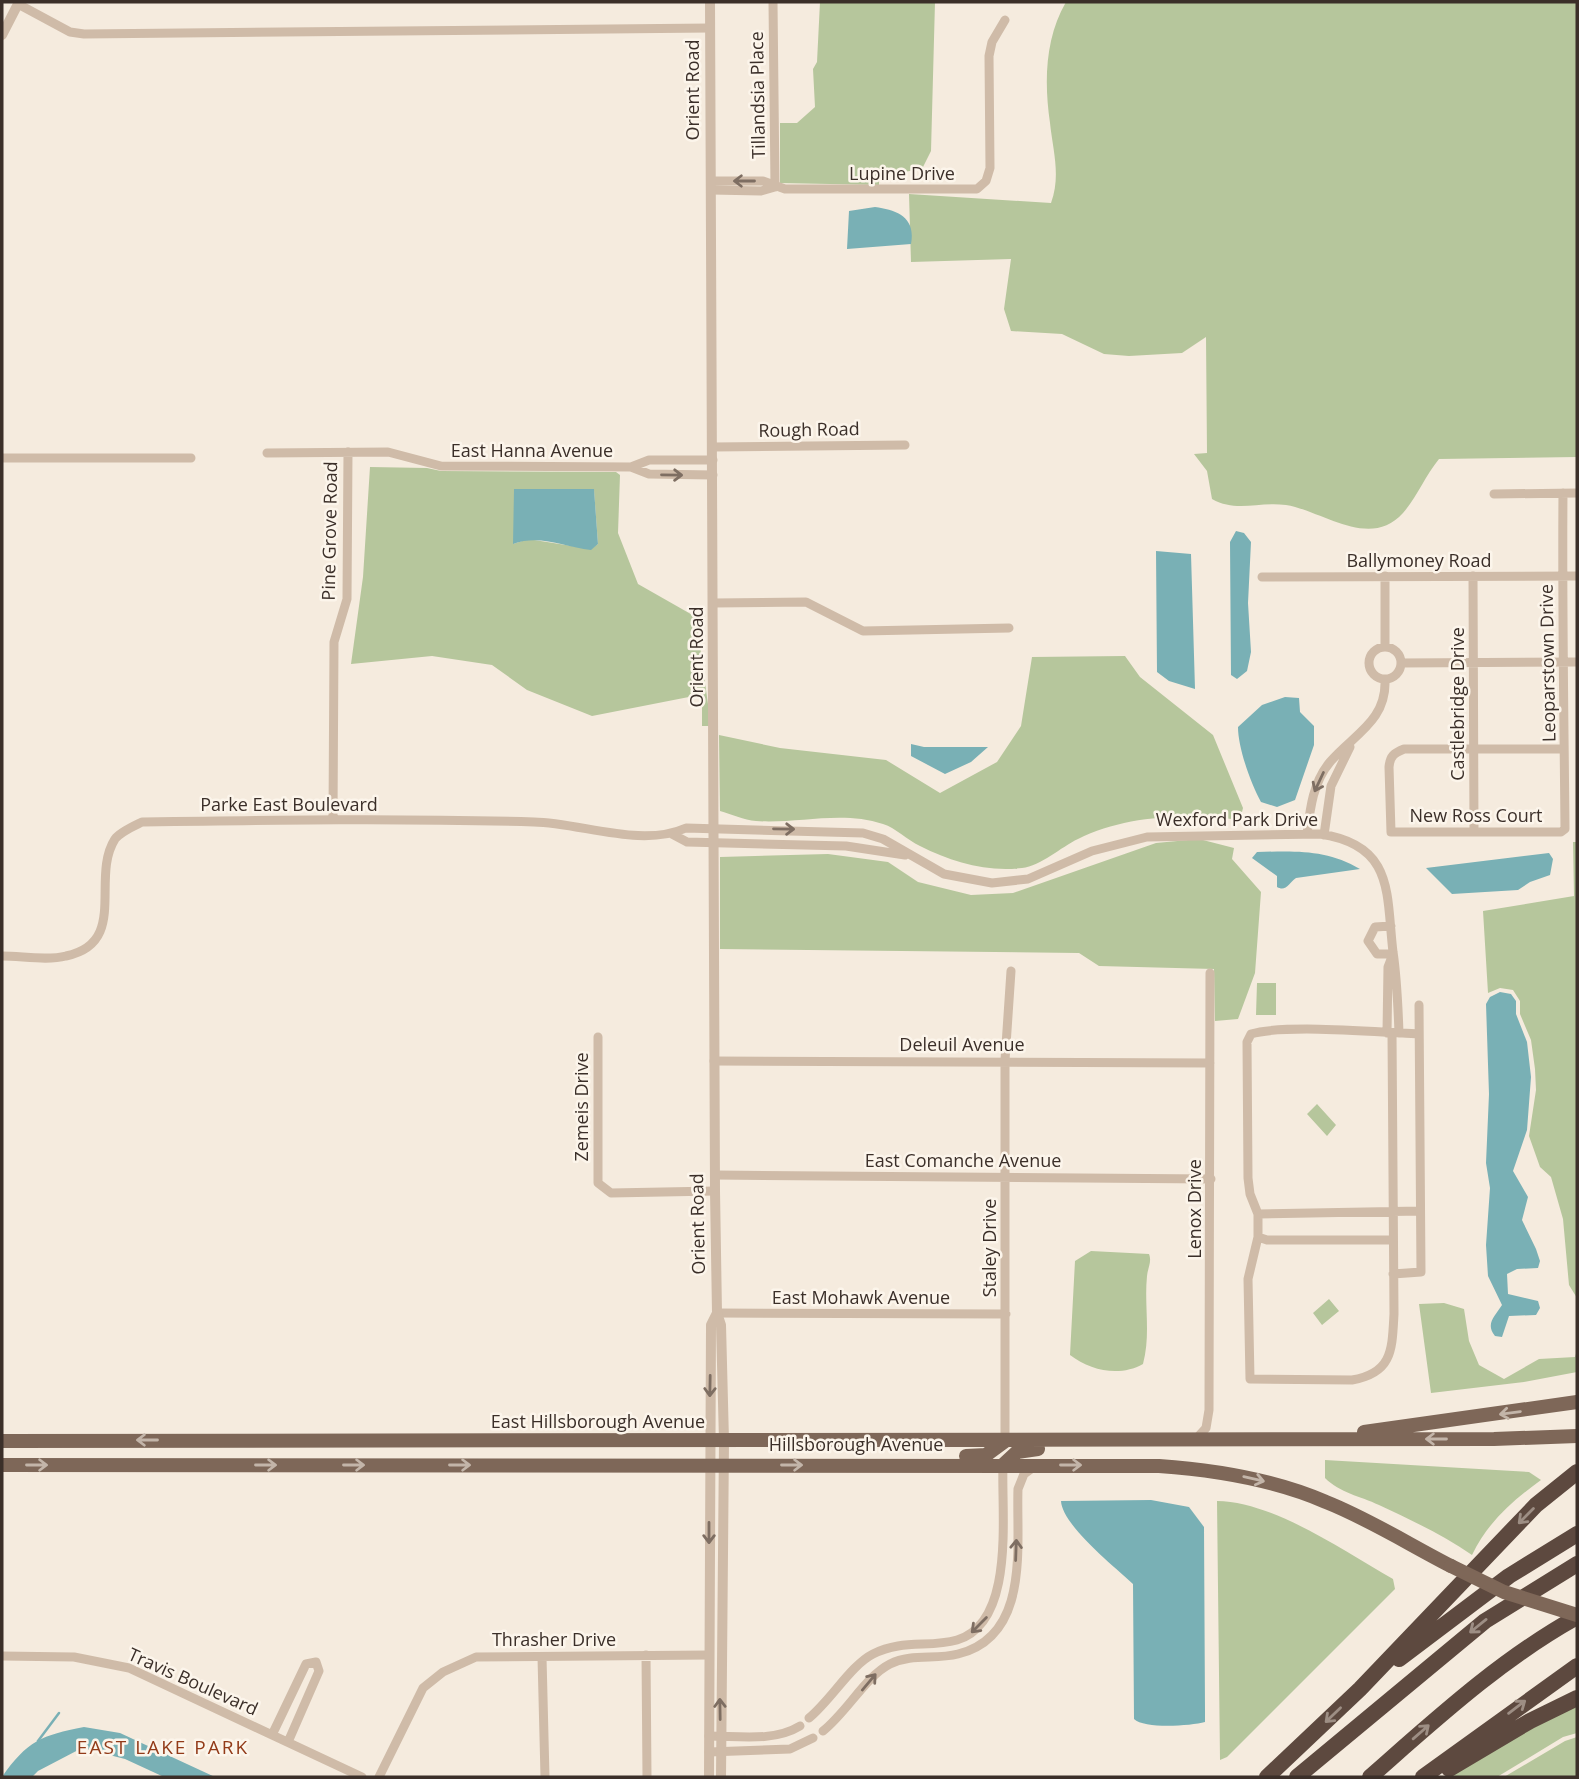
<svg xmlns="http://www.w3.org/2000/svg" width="1579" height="1779" font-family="'Open Sans',sans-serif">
	<rect width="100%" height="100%" fill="#f5ebde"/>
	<path fill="#b6c69c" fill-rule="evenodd" d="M 820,2 L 935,2 L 931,151 L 922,169 L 879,176 L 879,185 L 780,183 L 780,123 L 797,123 L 815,107 L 813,69 L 817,62 Z
		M 1066,2 L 1577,2 L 1577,457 L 1439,459 C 1425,476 1417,497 1403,513 C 1370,550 1323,511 1286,505 C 1259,501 1237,513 1212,499 L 1207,471 L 1194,454 L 1207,453 L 1206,337 L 1182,353 L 1129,356 L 1104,354 L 1062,334 L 1011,331 L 1004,309 L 1011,259 L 911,262 L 909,194 L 1051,203 C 1061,176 1053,151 1050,123 C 1044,82 1045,38 1066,2 Z
		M 370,467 L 427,468 L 441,471 L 616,472 L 620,475 L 618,533 L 638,584 L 696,617 L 711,726 L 702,726 L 702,699 L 699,695 L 592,716 L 527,690 L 492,665 L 432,656 L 351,664 L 363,577 ZM 594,490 L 598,544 L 591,549 L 528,539 L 513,544 Z
		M 1125,656 L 1140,677 L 1213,735 L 1243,808 L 1240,820 C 1188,813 1126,815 1078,839 C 1061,847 1041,866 1022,868 C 985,872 952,862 920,846 C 907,840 896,828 883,824 C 842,810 797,824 756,821 C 744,820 731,814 720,811 L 719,735 L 780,748 L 886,760 L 940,793 L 997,762 L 1021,726 L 1032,657 Z
		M 1199,839 L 1234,848 L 1232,859 L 1261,892 L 1255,973 L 1238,1019 L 1215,1021 L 1214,969 L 1099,966 L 1079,953 L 720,949 L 720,857 L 828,854 L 888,862 L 918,882 L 971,895 L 1013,893 L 1156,843 Z
		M 1573,842 L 1577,842 L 1577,1298 L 1569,1285 L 1563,1219 L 1551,1177 L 1540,1167 L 1529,1136 L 1536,1090 L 1535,1069 L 1531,1040 L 1520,1014 L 1520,1001 L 1513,990 L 1500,988 L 1488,993 L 1483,911 L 1574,896 Z
		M 1257,983 L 1276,983 L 1276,1015 L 1256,1015 Z
		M 1317,1104 L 1336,1125 L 1327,1136 L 1307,1114 Z
		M 1091,1251 L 1149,1254 C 1152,1262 1148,1267 1147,1276 C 1144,1306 1151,1334 1143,1364 C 1120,1377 1091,1371 1070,1355 L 1075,1261 Z
		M 1329,1299 L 1339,1311 L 1322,1325 L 1313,1313 Z
		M 1444,1303 L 1464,1309 L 1469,1341 L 1479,1365 L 1504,1379 L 1539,1359 L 1575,1357 L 1577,1350 L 1577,1372 L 1524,1382 L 1431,1393 L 1419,1304 Z
		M 1325,1460 L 1529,1472 L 1541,1480 C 1512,1501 1488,1522 1472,1555 C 1443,1535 1411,1520 1379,1505 C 1360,1496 1340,1493 1325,1478 Z
		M 1217,1501 C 1275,1502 1343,1551 1393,1579 L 1395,1589 L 1227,1757 L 1220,1760 Z
		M 1577,1703 L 1577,1733 L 1563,1737 L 1497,1777 L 1444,1777 L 1532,1725 Z
		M 1577,1737 L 1577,1777 L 1504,1777 L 1565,1741 Z"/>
	<path fill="#79b0b5" d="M 875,207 C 897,210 916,217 911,244 L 847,249 L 849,211 Z
		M 514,489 L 594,489 L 598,544 L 591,550 C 564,547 540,534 513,544 Z
		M 1236,531 L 1244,533 L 1251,542 L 1248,603 L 1251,652 L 1247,671 L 1237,679 L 1231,675 L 1230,542 Z
		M 1156,551 L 1191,554 L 1195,689 L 1169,681 L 1157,672 Z
		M 1285,697 L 1299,698 L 1300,712 L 1314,726 L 1314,745 L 1295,800 L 1277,807 L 1261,802 C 1251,784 1238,748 1238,727 L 1262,705 Z
		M 911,744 L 924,747 L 988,747 L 971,762 L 945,774 L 911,756 Z
		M 1257,852 C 1294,851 1327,849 1360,869 L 1296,878 C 1289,883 1286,892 1277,887 L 1277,876 L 1252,858 Z
		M 1549,853 L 1553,859 L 1550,875 L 1530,882 L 1518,890 L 1452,894 L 1426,868 Z
		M 1500,992 L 1511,994 L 1516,1001 L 1516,1014 L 1527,1042 L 1531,1077 L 1527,1130 L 1513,1171 L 1528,1197 L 1522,1220 L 1536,1249 L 1540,1261 L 1538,1268 L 1517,1269 L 1507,1274 L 1508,1294 L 1538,1301 L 1540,1308 L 1536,1315 L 1509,1316 L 1502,1337 L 1495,1336 C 1485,1324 1495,1316 1502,1305 L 1488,1276 L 1486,1245 L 1490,1188 L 1486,1163 L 1489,1094 L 1486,1004 L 1490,997 Z
		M 1151,1500 L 1189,1507 L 1204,1527 L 1205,1712 L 1205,1722 C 1190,1726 1144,1729 1134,1719 L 1133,1584 C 1115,1567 1062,1525 1061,1501 Z
		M 84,1727 L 120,1733 L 215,1777 L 164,1777 L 125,1759 L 82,1748 L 38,1771 L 32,1777 L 2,1777 C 27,1741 42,1735 84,1727 Z"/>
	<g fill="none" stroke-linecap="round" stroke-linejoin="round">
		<path stroke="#79b0b5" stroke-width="2.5" d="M 38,1741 L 59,1713"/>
		<path stroke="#cfbba8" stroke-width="9" d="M 773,2 L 775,187
			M 18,4 L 70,32 L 84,34 L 710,28
			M 711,181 L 763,181 L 785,189 L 977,189 L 986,181 L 990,168 L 989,56 L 992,42 L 1005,20
			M 711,190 L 761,191 L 775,187
			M 713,447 L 905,445
			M 267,453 L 388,452 L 441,466 L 631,467 L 649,460 L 713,460
			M 2,458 L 191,458
			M 631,467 L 649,474 L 713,475
			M 1563,493 C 1562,605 1564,717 1565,829 L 1561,832 L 1391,832 L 1389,767 C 1390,756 1394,753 1404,749 L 1564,749
			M 1494,494 L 1577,493
			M 1473,576 L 1474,832
			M 1262,577 L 1577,576
			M 714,603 L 806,602 L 863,631 L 1009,628
			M 1385,647 L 1385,576
			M1369 663a16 16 0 1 1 32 0a16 16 0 1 1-32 0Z
			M 1401,663 L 1577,662
			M 333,818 L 334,642 L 347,599 L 348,452
			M 672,834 L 687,842 L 846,846 L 905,855
			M 1307,834 C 1310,809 1313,782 1330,762 C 1354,734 1387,721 1385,679
			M 1324,835 L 1331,786 L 1350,747
			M 1391,926 L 1375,927 L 1368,941 L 1377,954 L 1393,954
			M 2,956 C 22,956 47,961 66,956 C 129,943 90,878 115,839 C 120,832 134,826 142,822 C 273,820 403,818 534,822 C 582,823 641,848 686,828 L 863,833 L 883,839 L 944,874 L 992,883 L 1028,879 L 1092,851 L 1147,837 L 1320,834 C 1395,845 1386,894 1393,952 C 1397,979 1398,1005 1399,1033
			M 1387,1033 L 1388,967 L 1393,954
			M 1392,1033 L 1394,1314 C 1392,1349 1393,1373 1352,1380 L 1250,1379 L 1248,1279 L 1258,1237 L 1258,1214 L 1250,1194 L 1248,1178 L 1247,1042 L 1251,1034 C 1283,1024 1381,1032 1419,1034
			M 598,1037 L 598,1183 L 611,1193 L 715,1191
			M 714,1061 L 1210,1063
			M 715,1175 L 1211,1179
			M 1258,1214 L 1420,1211
			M 1258,1237 L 1267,1240 L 1392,1240
			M 1393,1274 L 1421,1272 L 1419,1005
			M 717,1313 L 1006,1314
			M 1195,1440 L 1206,1428 L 1209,1410 L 1210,973
			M 1005,1441 L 1005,1060 L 1011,971
			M 646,1655 L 647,1777
			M 2,1656 L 74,1657 L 129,1668 L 362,1777
			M 542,1657 L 545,1777
			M 809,1718 C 831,1700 851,1665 873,1654 C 902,1639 929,1648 957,1640 C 1016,1622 1001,1514 1003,1465
			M 823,1731 C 847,1712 866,1676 890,1664 C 912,1653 935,1660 958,1654 C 1031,1636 1016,1545 1018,1489 L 1024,1474 L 1035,1466
			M 272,1735 L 306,1664 L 316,1662 L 319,1671 L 288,1742
			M 709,1736 C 739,1736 774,1742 800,1726
			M 709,1752 L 790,1749 L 813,1738
			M 379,1777 L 423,1688 L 443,1672 L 476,1657 L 709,1655"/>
		<path stroke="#cfbba8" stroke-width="10" d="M 710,2 L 715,1191 L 717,1313 L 721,1325 L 724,1441 L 721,1777
			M 2,35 L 19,2
			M 709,1777 L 711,1325 L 717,1313"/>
		<path stroke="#7e6758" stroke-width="14" d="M 1364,1432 L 1577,1402
			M 2,1441 L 1494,1439 L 1577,1436
			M 966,1456 L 986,1455 L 1005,1441
			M 2,1465 L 1159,1466 C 1216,1470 1273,1479 1326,1502 C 1369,1519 1410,1545 1451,1566
			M 1003,1465 L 1017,1452 L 1038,1449"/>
		<path stroke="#5d493f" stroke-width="16" d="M 1399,1659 L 1509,1576 L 1577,1534
			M 1449,1769 L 1530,1721 L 1577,1698
			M 1267,1777 L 1360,1689 L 1536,1505 L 1577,1472
			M 1297,1777 L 1485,1621 L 1577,1564
			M 1370,1777 C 1435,1720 1501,1659 1577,1617
			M 1423,1777 L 1577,1666"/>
		<path stroke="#7e6758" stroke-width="14" d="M 1451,1566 L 1504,1592 L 1577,1615"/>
	</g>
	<defs><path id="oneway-shaft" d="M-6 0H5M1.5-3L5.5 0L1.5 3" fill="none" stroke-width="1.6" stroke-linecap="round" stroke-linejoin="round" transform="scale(1.75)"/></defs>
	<g stroke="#7e6e62">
		<use href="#oneway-shaft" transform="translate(744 181) rotate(180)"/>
		<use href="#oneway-shaft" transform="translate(672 475) rotate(1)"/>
		<use href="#oneway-shaft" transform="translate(1319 782) rotate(115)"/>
		<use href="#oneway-shaft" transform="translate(784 829) rotate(1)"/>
		<use href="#oneway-shaft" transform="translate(710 1386) rotate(91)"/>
		<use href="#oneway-shaft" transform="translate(709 1533) rotate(90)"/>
		<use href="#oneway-shaft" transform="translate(1016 1550) rotate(-88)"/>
		<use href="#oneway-shaft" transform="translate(979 1625) rotate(135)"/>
		<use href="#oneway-shaft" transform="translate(869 1682) rotate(-50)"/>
		<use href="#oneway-shaft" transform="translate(720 1709) rotate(-91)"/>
	</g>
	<g stroke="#c3b5a9">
		<use href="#oneway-shaft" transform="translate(1510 1413) rotate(172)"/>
		<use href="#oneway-shaft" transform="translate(1436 1439) rotate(180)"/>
		<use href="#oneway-shaft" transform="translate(147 1440) rotate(180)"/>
		<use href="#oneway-shaft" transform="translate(37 1465)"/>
		<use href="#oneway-shaft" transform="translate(266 1465)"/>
		<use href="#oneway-shaft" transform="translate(354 1465)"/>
		<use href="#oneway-shaft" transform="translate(460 1465)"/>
		<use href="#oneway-shaft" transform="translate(792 1465)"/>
		<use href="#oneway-shaft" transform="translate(1071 1465)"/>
		<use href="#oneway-shaft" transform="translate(1254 1479) rotate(13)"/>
	</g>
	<g stroke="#9d8e84">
		<use href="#oneway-shaft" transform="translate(1526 1516) rotate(135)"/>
		<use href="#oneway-shaft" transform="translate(1478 1626) rotate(141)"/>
		<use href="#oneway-shaft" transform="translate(1517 1707) rotate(-37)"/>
		<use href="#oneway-shaft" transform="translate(1333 1715) rotate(136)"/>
		<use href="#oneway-shaft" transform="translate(1421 1732) rotate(-41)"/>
	</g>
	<g text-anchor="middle" stroke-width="5" stroke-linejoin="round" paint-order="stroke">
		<g font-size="18" fill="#3b2f29" stroke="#fcf5eb">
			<text transform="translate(693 90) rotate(-90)" y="6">Orient Road</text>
			<text transform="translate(758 95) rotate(-91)" y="6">Tillandsia Place</text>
			<text x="902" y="180">Lupine Drive</text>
			<text transform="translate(809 430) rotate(-1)" y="6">Rough Road</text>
			<text x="532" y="457">East Hanna Avenue</text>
			<text transform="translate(330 531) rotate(-89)" y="6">Pine Grove Road</text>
			<text x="1419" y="567">Ballymoney Road</text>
			<text transform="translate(697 657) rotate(-90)" y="6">Orient Road</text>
			<text transform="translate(1548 663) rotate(-91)" y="6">Leoparstown Drive</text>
			<text transform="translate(1458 704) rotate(-90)" y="6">Castlebridge Drive</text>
			<text x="289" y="811">Parke East Boulevard</text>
			<text x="1476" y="822">New Ross Court</text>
			<text x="1237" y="826">Wexford Park Drive</text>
			<text x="962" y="1051">Deleuil Avenue</text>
			<text transform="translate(582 1107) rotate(-90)" y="6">Zemeis Drive</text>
			<text x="963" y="1167">East Comanche Avenue</text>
			<text transform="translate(1195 1209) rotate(-90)" y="6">Lenox Drive</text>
			<text transform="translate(698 1224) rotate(-91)" y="6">Orient Road</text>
			<text transform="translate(990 1248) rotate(-90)" y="6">Staley Drive</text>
			<text x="861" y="1304">East Mohawk Avenue</text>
			<text x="598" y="1428">East Hillsborough Avenue</text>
			<text x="856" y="1451">Hillsborough Avenue</text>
			<text x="554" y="1646">Thrasher Drive</text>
			<text transform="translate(193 1682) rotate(24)" y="6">Travis Boulevard</text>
		</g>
		<g font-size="19" letter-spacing="2" fill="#923b19" stroke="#fcf5eb">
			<text x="163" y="1754">EAST LAKE PARK</text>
		</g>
	</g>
	<rect width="1579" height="1779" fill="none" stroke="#3b2f29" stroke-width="7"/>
</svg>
